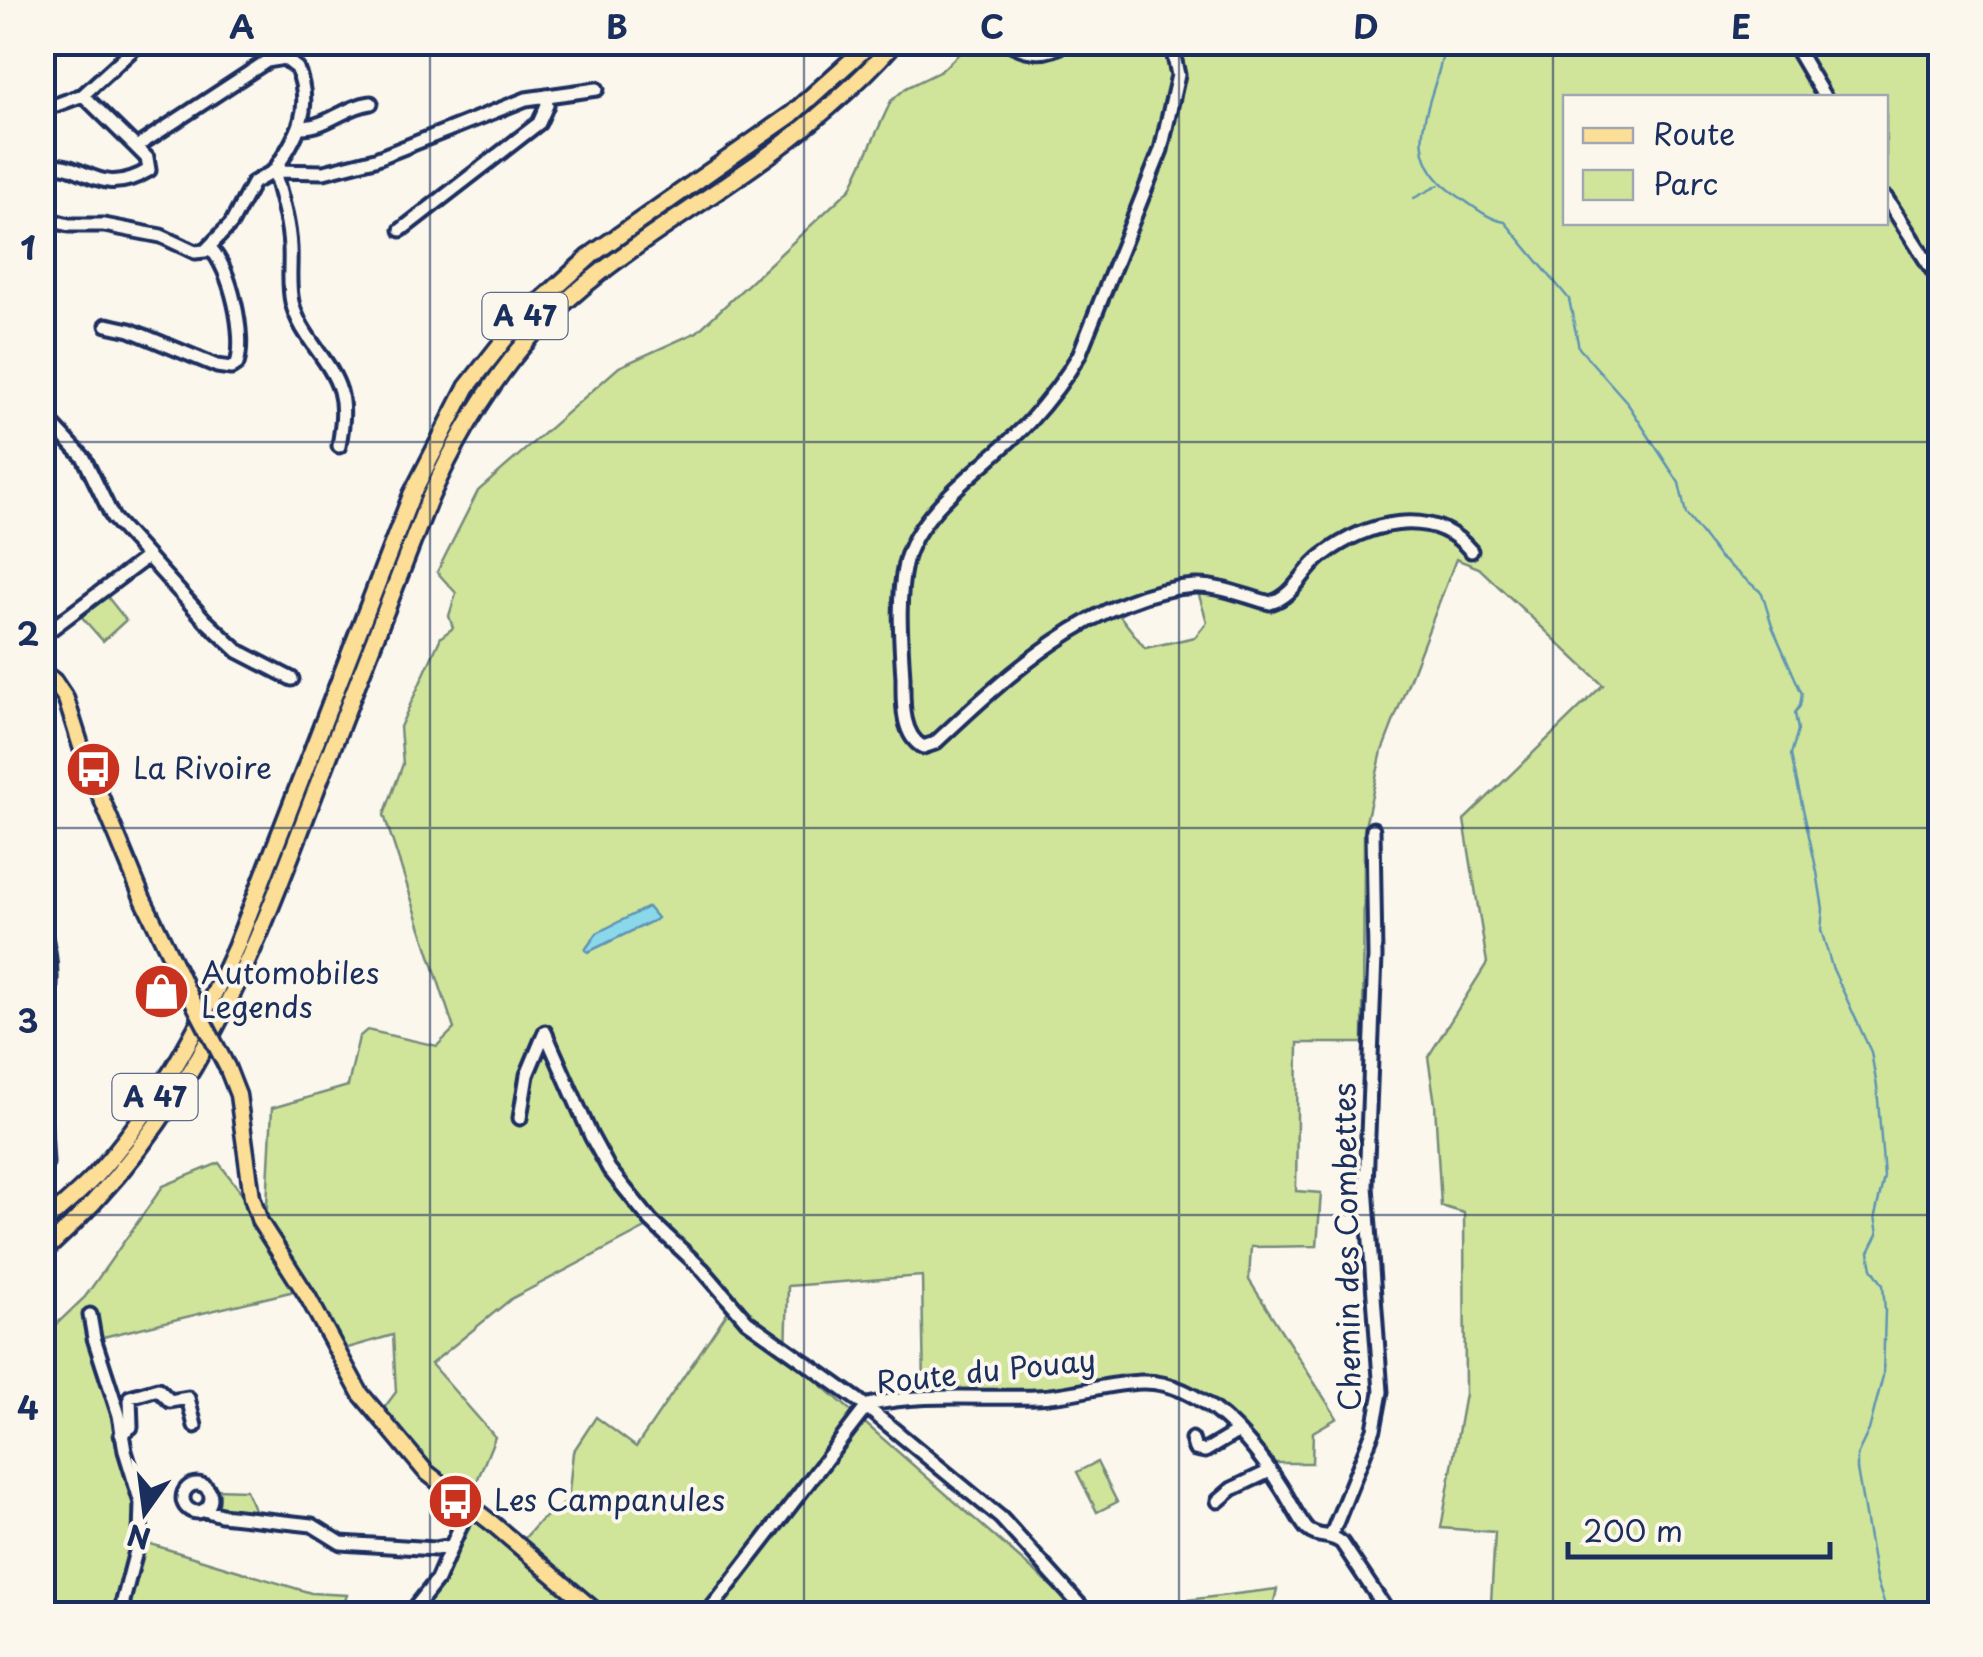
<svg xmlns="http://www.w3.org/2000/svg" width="1983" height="1657" font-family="'Playpen Sans',sans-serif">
	<rect width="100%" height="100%" fill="#fbf7ec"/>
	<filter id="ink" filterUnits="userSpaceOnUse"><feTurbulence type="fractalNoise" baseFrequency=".01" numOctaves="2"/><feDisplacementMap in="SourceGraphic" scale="20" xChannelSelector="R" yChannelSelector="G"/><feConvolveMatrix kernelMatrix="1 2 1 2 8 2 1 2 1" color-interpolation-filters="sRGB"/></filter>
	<g filter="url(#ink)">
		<path fill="#d0e59a" stroke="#768a7c" stroke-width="2.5" fill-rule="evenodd" d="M 971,42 L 1940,43 L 1940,1614 L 1518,1614 L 1491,1603 L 1495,1532 L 1441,1528 L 1465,1394 L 1464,1213 L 1441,1206 L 1435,1104 L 1428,1057 L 1487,963 L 1464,820 L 1603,685 L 1479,568 L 1456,559 L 1382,751 L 1364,831 L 1363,1043 L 1298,1043 L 1296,1191 L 1321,1193 L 1317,1246 L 1251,1247 L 1249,1280 L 1337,1418 L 1313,1432 L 1312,1463 L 1270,1463 L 1244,1435 L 1165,1381 L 1039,1394 L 924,1390 L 922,1276 L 788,1286 L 786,1354 L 1073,1605 L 1064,1614 L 415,1614 L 443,1579 L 481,1506 L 523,1540 L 540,1521 L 568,1501 L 573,1452 L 596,1417 L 636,1447 L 735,1301 L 657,1222 L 511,1299 L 431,1364 L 495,1437 L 470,1498 L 427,1469 L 381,1412 L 396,1392 L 393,1335 L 341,1350 L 311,1287 L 99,1338 L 137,1497 L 134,1539 L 311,1593 L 347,1595 L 342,1610 L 358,1614 L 43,1614 L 43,1337 L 85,1297 L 163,1186 L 219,1163 L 266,1225 L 272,1108 L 348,1086 L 359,1037 L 367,1030 L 437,1046 L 454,1029 L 384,815 L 403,764 L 400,727 L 441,637 L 453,628 L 449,616 L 456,593 L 437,572 L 478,491 L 619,367 L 697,332 L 851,188 L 891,101 L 906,88 L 941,71 ZM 1566,98 L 1886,98 L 1886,222 L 1566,222 ZM 1195,582 L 1207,622 L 1195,637 L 1145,648 L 1113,607 Z
			M 106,595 L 126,620 L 103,641 L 80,615 Z
			M 1097,1462 L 1117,1502 L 1097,1512 L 1077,1472 Z
			M 214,1489 L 246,1490 L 257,1516 L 221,1512 L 215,1508 L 219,1505 L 220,1493 Z
			M 1277,1589 L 1271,1614 L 1116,1614 L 1114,1609 Z"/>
		<path fill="#8bd8eb" stroke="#5e94b3" stroke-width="2.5" d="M 648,907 L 657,918 L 655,920 L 588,952 L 585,950 L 597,933 Z"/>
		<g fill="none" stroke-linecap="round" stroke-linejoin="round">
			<path stroke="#5e94b3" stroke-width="2.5" d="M 1445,42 C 1438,101 1391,152 1458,196 C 1473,206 1488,219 1505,222 L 1569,299 L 1579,348 L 1626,401 L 1679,483 L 1686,514 L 1719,557 L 1762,593 L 1772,626 L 1802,694 L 1800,706 L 1795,713 L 1798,730 L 1791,755 L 1817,872 L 1823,909 L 1821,930 L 1832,967 L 1871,1052 L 1877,1087 L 1884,1177 L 1875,1216 L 1878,1234 L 1869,1252 L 1872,1268 L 1883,1285 L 1885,1311 L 1883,1376 L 1869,1430 L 1857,1455 L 1857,1469 L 1876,1579 L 1888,1614
				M 1414,198 L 1439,185"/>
			<defs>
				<path id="minor" d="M 1007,42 C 1029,54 1046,56 1068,42
					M 1171,42 L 1178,75 L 1161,150 L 1079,355 C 1065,379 1048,401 1029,422 C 992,462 917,508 905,564 C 897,600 901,641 903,678 C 903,701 901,735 923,747 L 935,743 C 1003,679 1096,592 1195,586 C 1219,585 1247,597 1270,603 C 1295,596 1302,571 1322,556 C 1365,523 1431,504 1471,551
					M 1792,42 L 1825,98
					M 83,95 L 136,147 L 267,61 L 284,58 L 297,68 C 314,109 297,137 274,171 C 281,196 289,222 290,248 C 291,266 288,284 292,302 C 300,337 330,358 340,391 C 345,409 342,428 339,446
					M 42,110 L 83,95 L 141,42
					M 302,127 C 327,127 346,106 371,103
					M 42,167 C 83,156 95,202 149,170 L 147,158 L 136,147
					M 1886,198 L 1940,282
					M 42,218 L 69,225 L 104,225 L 161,236 L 195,252 L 205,251 L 231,224 L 253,183 L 274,171 L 324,172 L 375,159 L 526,99 L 597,89
					M 401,230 L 539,123 L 547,105 L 546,96
					M 107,325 L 130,330 L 217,366 L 231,368 L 237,364 C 246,336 231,269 210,248
					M 53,425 L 84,458 L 113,518 L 205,620 L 238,651 L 292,679
					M 42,636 L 147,557
					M 42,928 C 56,966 49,1007 42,1046
					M 42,1095 L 46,1163 L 42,1169
					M 520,1118 L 527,1075 L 545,1032 L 591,1136 L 609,1169 L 651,1221 L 703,1270 L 747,1321 L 858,1400 L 1001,1518 L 1088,1614
					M 90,1315 L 94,1338 L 119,1415 L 125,1451 L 141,1503 L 140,1536 L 123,1601 L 124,1614
					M 121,1434 L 131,1427 L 130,1397 L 158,1389 L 170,1401 L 188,1398 L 195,1426
					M 1192,1439 L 1195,1449 L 1205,1451 L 1237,1432
					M183 1498a14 14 0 1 1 28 0a14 14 0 1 1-28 0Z
					M 1218,1501 L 1232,1489 L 1270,1471
					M 204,1510 L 221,1515 L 312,1525 L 341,1543 L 435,1549 L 451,1546
					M 1331,1536 L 1374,1429 L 1381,1392 L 1366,1186 L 1375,957 L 1373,829
					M 410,1614 L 437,1580 L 469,1506
					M 707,1614 L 868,1405 C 923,1392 981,1399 1036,1397 C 1072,1396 1106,1383 1142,1382 C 1203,1381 1254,1444 1283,1490 C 1291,1503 1297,1517 1307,1529 C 1318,1539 1331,1533 1342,1543 L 1389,1614"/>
				<path id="major" d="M 42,672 L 54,681 L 66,699 L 84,756 L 142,897 L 190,996
					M 227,1067 L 238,1095 L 252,1197 L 260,1222 L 308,1297 L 360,1393 L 426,1472 L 493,1524 L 599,1614"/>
				<path id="highway" d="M 42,1225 C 59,1209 78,1194 94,1177 C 155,1110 199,1029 236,947 L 412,494 L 467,387 L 519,321 L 594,253 L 792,114 L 872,42
					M 42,1253 C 194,1116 250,964 320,779 C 356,686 393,594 428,502 C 455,441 488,384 533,334 C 592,269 668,226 739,176 C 796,137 849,94 895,42"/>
			</defs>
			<use href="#minor" stroke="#1b2f5e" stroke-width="19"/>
			<use href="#major" stroke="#1b2f5e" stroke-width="21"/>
			<use href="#highway" stroke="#1b2f5e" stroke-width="22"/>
			<use href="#minor" stroke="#fbf7ec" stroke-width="11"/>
			<use href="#major" stroke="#fdde96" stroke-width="14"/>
			<use href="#highway" stroke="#fdde96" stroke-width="15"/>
			<defs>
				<path id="major-bridge" d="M 190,996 L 227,1067"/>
			</defs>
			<use href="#major-bridge" stroke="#1b2f5e" stroke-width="21" stroke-linecap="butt"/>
			<use href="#major-bridge" stroke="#fdde96" stroke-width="14"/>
		</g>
	</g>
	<path fill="none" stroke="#1b2f5e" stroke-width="2.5" stroke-opacity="0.55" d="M 430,42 L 430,1614M 804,42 L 804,1614M 1179,42 L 1179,1614M 1553,42 L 1553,1614M 42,442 L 1940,442M 42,828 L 1940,828M 42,1215 L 1940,1215"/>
	<defs>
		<symbol id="bus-disc" viewBox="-11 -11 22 22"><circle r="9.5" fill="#c8321e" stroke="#fbf7ec"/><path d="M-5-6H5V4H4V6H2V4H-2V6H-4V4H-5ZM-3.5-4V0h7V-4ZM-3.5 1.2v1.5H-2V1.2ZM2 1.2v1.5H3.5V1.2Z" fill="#fff"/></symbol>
		<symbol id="shop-disc" viewBox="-11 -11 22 22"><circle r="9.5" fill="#c8321e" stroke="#fbf7ec"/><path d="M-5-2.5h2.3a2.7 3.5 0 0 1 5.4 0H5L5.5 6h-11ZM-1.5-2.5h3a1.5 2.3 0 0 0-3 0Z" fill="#fff"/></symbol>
	</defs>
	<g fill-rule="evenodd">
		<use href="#bus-disc" x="62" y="738" width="63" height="63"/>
		<use href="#shop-disc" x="130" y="960" width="63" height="63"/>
		<use href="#bus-disc" x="424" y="1470" width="63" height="63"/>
	</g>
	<g text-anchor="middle" stroke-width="8" stroke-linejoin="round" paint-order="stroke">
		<g fill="#fbf7ec" stroke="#5e6b89" stroke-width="2.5">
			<rect x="482.5" y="293" width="85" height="46" rx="8"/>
			<rect x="112.5" y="1074" width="85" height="46" rx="8"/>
		</g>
		<g font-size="28" font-weight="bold" fill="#1b2f5e">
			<text x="525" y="326">A 47</text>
			<text x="155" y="1107">A 47</text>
		</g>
		<g font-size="30" fill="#1b2f5e" stroke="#fbf7ec" text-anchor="start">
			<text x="133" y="779">La Rivoire</text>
			<text x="201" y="984">Automobiles<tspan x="201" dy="34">Legends</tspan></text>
			<text x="494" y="1511">Les Campanules</text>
		</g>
		<g font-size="30" fill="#1b2f5e" stroke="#fbf7ec">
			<text transform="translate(1348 1247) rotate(-91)" y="10">Chemin des Combettes</text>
			<text transform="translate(986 1372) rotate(-6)" y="10">Route du Pouay</text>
		</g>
	</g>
	<rect width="1983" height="1657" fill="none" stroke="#fbf7ec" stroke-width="110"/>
	<rect x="1563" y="95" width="325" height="130" fill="#fbf7ec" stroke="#a1a7b3" stroke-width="2.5"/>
	<rect x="1583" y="128" width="50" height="15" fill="#fdde96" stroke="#a1a7b3" stroke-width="2.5"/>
	<text x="1653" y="145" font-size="30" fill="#1b2f5e">Route</text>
	<rect x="1583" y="170" width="50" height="30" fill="#d0e59a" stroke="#a1a7b3" stroke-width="2.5"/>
	<text x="1653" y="195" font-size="30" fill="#1b2f5e">Parc</text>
	<g transform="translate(145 1512) rotate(194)" stroke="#fbf7ec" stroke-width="8" paint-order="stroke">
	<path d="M0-8L18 38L0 25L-18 38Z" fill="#1b2f5e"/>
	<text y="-15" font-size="28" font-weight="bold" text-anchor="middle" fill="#1b2f5e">N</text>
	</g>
	<path d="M1568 1542v15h262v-15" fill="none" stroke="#1b2f5e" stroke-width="5"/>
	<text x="1583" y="1542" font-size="30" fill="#1b2f5e" stroke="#fbf7ec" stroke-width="8" paint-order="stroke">200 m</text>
	<rect x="55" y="55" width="1873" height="1547" fill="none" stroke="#1b2f5e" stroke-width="4"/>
	<g font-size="32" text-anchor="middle" font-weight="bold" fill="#1b2f5e">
		<text x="242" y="39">A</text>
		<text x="617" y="39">B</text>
		<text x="992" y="39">C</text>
		<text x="1366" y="39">D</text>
		<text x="1741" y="39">E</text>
		<text x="28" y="260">1</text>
		<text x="28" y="646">2</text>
		<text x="28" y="1033">3</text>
		<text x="28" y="1420">4</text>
	</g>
</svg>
